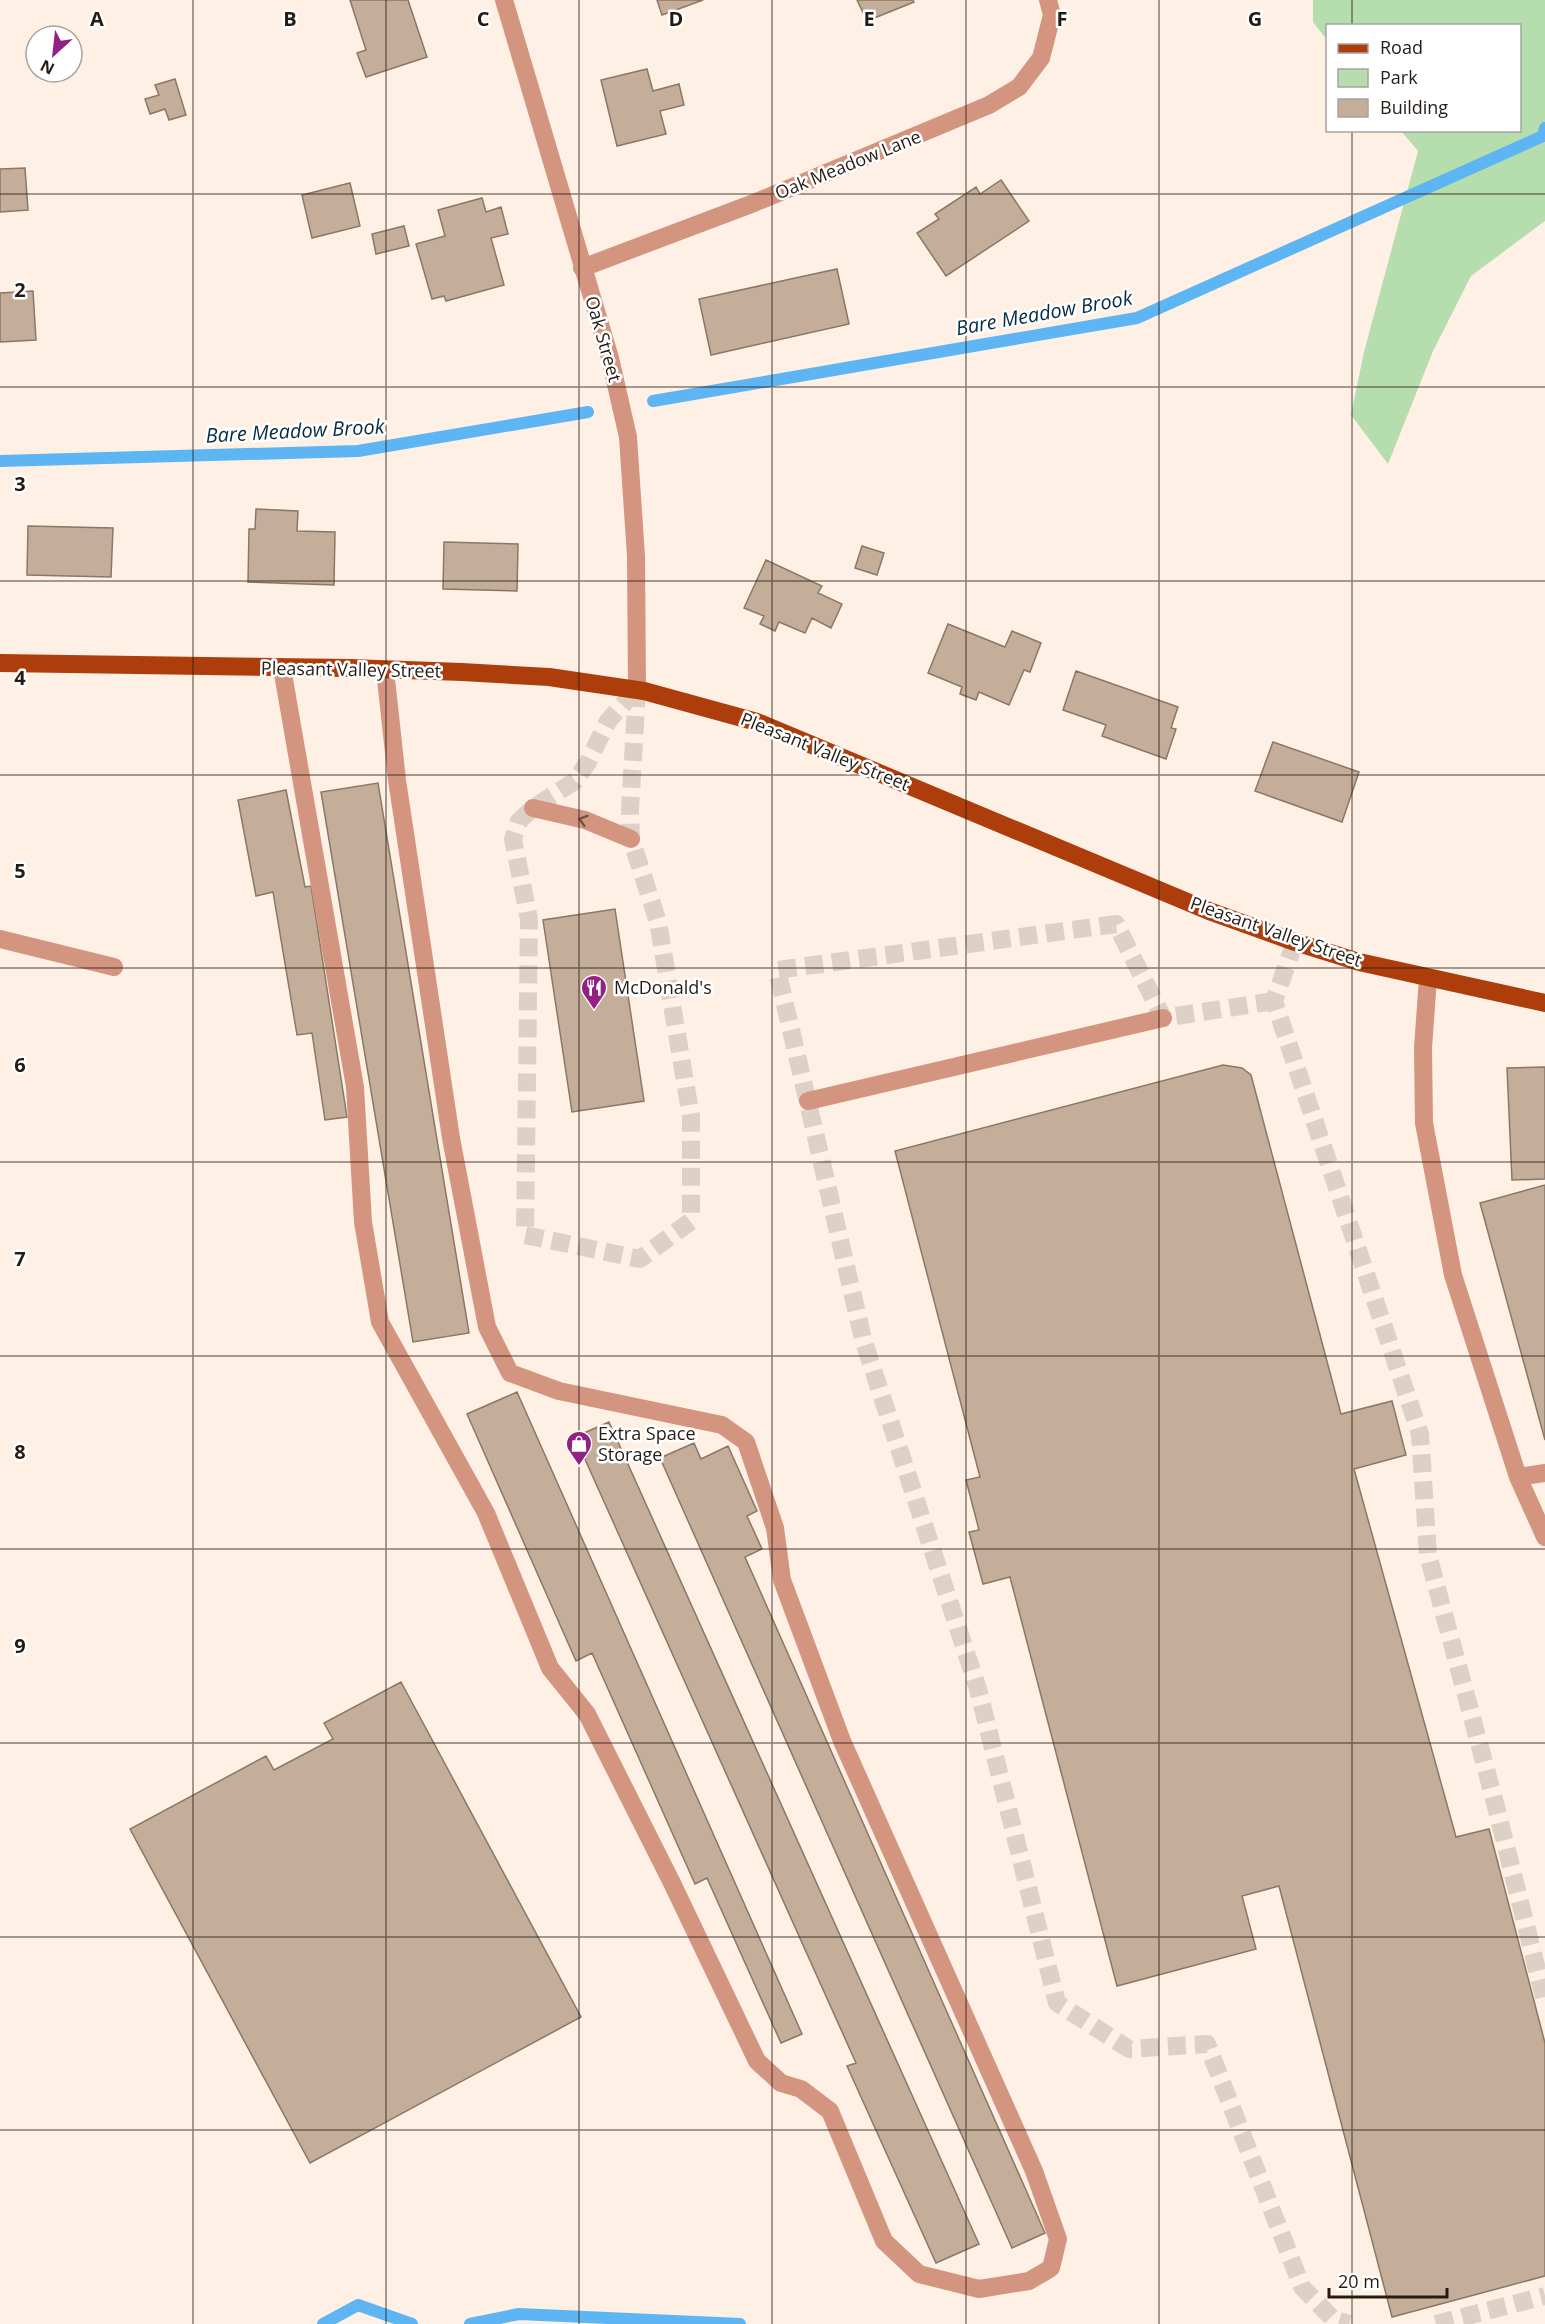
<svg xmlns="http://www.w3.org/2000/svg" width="1545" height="2324" font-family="'Open Sans',sans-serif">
	<rect width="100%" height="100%" fill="#fef0e4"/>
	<path fill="#b5ddad" d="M 1313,0 L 1545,0 L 1545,221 L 1471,276 L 1433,351 L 1388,464 L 1351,415 L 1364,352 L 1418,151 L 1401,131 L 1520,130 L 1520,26 L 1328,26 L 1327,40 L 1313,22 Z"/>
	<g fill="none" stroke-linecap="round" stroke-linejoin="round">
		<path stroke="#5eb5f3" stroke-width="12" d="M 653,401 L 1137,318 L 1543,136 L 1545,128
			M 0,461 L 358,451 L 588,412
			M 323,2324 L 358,2305 L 412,2324
			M 470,2324 L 519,2314 L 740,2324"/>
	</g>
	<path fill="#c4ae9a" stroke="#8b7764" stroke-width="1.5" d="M 350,0 L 408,0 L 427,57 L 366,77 L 357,53 L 366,50 Z
		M 657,0 L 703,0 L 662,15 Z
		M 857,0 L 913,0 L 914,2 L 867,21 Z
		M 647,69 L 653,91 L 679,84 L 684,105 L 660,111 L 666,134 L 617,146 L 601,80 Z
		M 175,79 L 186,115 L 169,120 L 165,109 L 150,114 L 145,99 L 159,95 L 155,85 Z
		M 25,168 L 28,210 L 0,212 L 0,169 Z
		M 1001,180 L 1029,221 L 946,276 L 917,233 L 939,219 L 935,214 L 976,187 L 980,194 Z
		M 350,183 L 360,226 L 312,238 L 302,195 Z
		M 482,198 L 486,212 L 501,207 L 508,234 L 491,238 L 504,285 L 446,301 L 444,296 L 432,299 L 416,244 L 445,236 L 438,210 Z
		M 404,226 L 409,246 L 376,254 L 372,234 Z
		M 837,269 L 849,324 L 711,355 L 699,299 Z
		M 33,291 L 36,340 L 0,342 L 0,293 Z
		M 256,509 L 298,511 L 297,531 L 335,532 L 334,585 L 248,582 L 249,529 L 255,529 Z
		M 28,526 L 113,528 L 111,577 L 27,575 Z
		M 444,542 L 518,544 L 517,591 L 443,589 Z
		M 862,546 L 884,553 L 877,575 L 855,568 Z
		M 766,560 L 822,586 L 818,593 L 842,604 L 831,628 L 812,618 L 805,633 L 779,622 L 775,631 L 760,624 L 764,616 L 744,608 Z
		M 948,624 L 1005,647 L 1012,631 L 1041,643 L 1030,672 L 1024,670 L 1009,705 L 979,692 L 976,700 L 960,694 L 962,687 L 928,673 Z
		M 1076,671 L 1178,707 L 1171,728 L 1176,729 L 1166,759 L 1102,736 L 1106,725 L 1063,710 Z
		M 1273,742 L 1359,772 L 1342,822 L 1255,791 Z
		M 378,783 L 469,1333 L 413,1342 L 321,792 Z
		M 286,790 L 305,887 L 311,886 L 347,1117 L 325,1120 L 312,1033 L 297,1035 L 273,892 L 256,896 L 238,800 Z
		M 615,909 L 644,1101 L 572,1112 L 543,920 Z
		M 1223,1065 L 1242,1068 L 1251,1075 L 1341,1414 L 1392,1401 L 1406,1455 L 1354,1469 L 1456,1837 L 1489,1829 L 1545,2043 L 1545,2276 L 1392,2317 L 1279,1886 L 1242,1896 L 1256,1949 L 1117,1986 L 1010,1577 L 983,1584 L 969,1532 L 979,1530 L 966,1480 L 980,1477 L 895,1151 Z
		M 1545,1067 L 1545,1179 L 1512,1180 L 1507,1068 Z
		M 1545,1185 L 1545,1440 L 1480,1203 Z
		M 517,1392 L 802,2034 L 781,2043 L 707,1878 L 695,1884 L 592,1653 L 576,1661 L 467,1414 Z
		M 609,1422 L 979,2244 L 936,2263 L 847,2066 L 856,2063 L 575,1437 Z
		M 694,1443 L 701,1459 L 728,1446 L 757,1511 L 747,1516 L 762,1549 L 745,1557 L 1045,2233 L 1012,2248 L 660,1458 Z
		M 401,1682 L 581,2017 L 310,2163 L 130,1829 L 266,1756 L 274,1770 L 333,1739 L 324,1723 Z"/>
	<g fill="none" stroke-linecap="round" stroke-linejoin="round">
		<path stroke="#ddd0c5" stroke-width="18" stroke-dasharray="18 9" stroke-linecap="butt" d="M 637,689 L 630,810 L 631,839 L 658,922 L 691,1117 L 691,1221 L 640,1259 L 525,1235 L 529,919 L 513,839 L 519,821 L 533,808 L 575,781 L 588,762 L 608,721 Z
			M 1295,942 L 1274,1001 L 1420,1434 L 1428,1555 L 1493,1795 L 1545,2001
			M 1274,1001 L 1163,1018 L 1116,924 L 777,970 L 863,1339 L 978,1689 L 1057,2003 L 1129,2049 L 1207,2044 L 1302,2287 L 1333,2319 L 1349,2324
			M 1436,2324 L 1545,2296"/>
		<path stroke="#d49580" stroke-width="18" d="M 504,0 L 610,358 L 628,437 L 636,556 L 637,689
			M 582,268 L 754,203 L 989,105 L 1019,87 L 1041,58 L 1052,15 L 1048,0
			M 282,668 L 355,1087 L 363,1222 L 380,1322 L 486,1513 L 550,1668 L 587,1714 L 672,1883 L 757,2061 L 781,2083 L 801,2089 L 830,2111 L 884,2241 L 919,2274 L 979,2289 L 1029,2281 L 1051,2268 L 1058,2239 L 1034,2171 L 842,1741 L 782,1580 L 775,1528 L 746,1442 L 722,1425 L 559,1391 L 510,1373 L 487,1327 L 451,1138 L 397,780 L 385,670
			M 533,808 L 585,820 L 631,839
			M 0,939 L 114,967
			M 1428,978 L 1423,1048 L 1424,1123 L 1453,1275 L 1518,1477 L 1545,1537
			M 808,1101 L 1163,1018
			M 1518,1477 L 1545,1473"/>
		<path stroke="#ad3e0c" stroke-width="18" d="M 0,663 L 350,668 L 462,672 L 549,677 L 644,691 L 757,722 L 1209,911 L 1295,942 L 1359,962 L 1545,1003"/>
	</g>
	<defs><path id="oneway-chevron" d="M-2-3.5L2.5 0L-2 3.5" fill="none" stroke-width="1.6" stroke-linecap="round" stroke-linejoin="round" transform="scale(1.5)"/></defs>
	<use stroke="#735245" href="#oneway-chevron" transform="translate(583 820) rotate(-163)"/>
	<path fill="none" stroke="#241c14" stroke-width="1.5" stroke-opacity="0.55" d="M 193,0 L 193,2324M 386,0 L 386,2324M 579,0 L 579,2324M 772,0 L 772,2324M 966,0 L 966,2324M 1159,0 L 1159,2324M 1352,0 L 1352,26M 1352,130 L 1352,2324M 0,194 L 1545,194M 0,387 L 1545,387M 0,581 L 1545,581M 0,775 L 1545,775M 0,968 L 1545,968M 0,1162 L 1545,1162M 0,1356 L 1545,1356M 0,1549 L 1545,1549M 0,1743 L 1545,1743M 0,1937 L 1545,1937M 0,2130 L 1545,2130"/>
	<defs>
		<symbol id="restaurant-pin" viewBox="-11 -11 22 30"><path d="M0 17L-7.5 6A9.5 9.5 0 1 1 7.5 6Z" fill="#922181" stroke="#fff"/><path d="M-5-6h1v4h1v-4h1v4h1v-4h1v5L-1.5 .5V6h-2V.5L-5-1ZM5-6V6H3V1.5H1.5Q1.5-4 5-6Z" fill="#fff"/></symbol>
		<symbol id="shop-pin" viewBox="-11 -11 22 30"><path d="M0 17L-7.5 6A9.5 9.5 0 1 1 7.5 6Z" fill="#922181" stroke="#fff"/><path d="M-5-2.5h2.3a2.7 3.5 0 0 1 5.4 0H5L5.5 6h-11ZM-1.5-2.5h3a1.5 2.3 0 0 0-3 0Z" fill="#fff"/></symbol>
	</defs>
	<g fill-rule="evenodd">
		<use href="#restaurant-pin" x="579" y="973" width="30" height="40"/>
		<use href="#shop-pin" x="564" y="1429" width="30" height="40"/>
	</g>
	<g text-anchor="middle" stroke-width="5" stroke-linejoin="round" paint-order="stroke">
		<g font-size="18" fill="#241c14" stroke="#fff">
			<text transform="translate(848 165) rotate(-22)" y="6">Oak Meadow Lane</text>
			<text transform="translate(603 339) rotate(74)" y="6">Oak Street</text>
			<text transform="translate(351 670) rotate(1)" y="6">Pleasant Valley Street</text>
			<text transform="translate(825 752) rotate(22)" y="6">Pleasant Valley Street</text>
			<text transform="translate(1276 932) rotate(19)" y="6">Pleasant Valley Street</text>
		</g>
		<g font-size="18" fill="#241c14" stroke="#fff" text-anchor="start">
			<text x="614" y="994">McDonald's</text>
			<text x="598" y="1440">Extra Space<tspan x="598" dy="21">Storage</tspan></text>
		</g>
		<g font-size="20" font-style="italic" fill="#052c44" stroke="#fff">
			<text transform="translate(1044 313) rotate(-10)" y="7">Bare Meadow Brook</text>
			<text transform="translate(295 431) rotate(-3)" y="7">Bare Meadow Brook</text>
		</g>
	</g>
	<g font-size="20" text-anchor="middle" font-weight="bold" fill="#241c14" stroke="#fff" stroke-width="5" stroke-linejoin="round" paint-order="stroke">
		<text x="97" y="26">A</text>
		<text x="290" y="26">B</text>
		<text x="483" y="26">C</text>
		<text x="676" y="26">D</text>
		<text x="869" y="26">E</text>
		<text x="1062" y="26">F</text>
		<text x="1255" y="26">G</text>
		<text x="20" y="297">2</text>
		<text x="20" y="491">3</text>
		<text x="20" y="685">4</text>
		<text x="20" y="878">5</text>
		<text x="20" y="1072">6</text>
		<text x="20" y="1266">7</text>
		<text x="20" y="1459">8</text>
		<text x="20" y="1653">9</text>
	</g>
	<rect x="1326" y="24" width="195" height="108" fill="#ffffff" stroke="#a7a4a1" stroke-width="1.5"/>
	<rect x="1338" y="44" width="30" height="9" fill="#ad3e0c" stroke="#a7a4a1" stroke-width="1.5"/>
	<text x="1380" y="54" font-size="18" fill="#241c14">Road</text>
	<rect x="1338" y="69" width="30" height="18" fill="#b5ddad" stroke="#a7a4a1" stroke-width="1.5"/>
	<text x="1380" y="84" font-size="18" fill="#241c14">Park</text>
	<rect x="1338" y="99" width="30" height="18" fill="#c4ae9a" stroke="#a7a4a1" stroke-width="1.5"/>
	<text x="1380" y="114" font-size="18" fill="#241c14">Building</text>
	<g transform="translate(54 54) rotate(207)"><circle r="28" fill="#ffffff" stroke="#a7a4a1" stroke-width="1.5"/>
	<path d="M0-4.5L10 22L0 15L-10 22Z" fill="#922181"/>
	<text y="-9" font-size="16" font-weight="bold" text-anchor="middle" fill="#241c14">N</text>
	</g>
	<path d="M1329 2288v9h118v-9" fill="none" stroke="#241c14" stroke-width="3"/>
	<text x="1338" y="2288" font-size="18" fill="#241c14" stroke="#ffffff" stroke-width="4.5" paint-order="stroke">20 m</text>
</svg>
